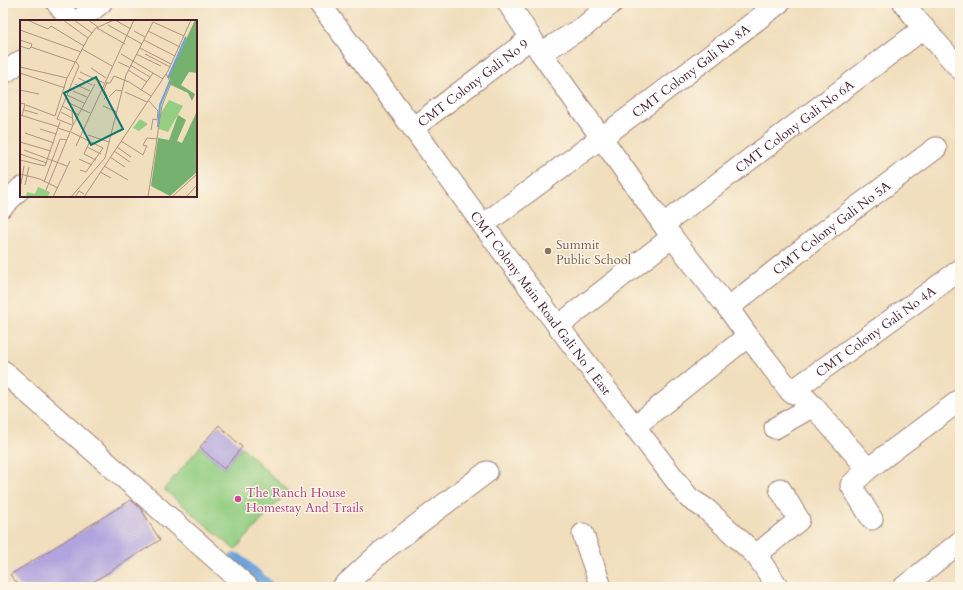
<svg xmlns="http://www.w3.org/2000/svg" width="963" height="590" font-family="Cardo,serif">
	<rect width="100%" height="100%" fill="#fcf5e5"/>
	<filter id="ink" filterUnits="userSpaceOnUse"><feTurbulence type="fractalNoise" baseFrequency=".025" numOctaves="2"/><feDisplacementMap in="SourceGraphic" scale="8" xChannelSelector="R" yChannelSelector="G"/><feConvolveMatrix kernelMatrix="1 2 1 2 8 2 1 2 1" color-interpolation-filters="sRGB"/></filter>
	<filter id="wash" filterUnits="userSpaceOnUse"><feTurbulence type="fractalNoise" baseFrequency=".012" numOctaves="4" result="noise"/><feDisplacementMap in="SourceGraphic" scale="16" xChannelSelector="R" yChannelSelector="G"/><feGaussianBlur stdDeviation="0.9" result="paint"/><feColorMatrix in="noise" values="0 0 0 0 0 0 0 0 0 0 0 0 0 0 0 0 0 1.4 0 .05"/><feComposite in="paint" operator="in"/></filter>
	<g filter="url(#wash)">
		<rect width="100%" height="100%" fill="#f0debc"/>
		<path fill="#93ce82" stroke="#6e7656" d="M 200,447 L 224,469 L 242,447 L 288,491 L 235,550 L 164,489 Z"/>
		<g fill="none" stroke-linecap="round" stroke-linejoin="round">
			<path stroke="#6aa2d9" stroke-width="20" d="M 236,563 L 263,587"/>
		</g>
		<g id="blocks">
			<path fill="#b1a4de" d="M 219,425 L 242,447 L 224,469 L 200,447 Z
				M 131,500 L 141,509 L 160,540 L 85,587 L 21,587 L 10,575 Z"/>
		</g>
	</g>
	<g filter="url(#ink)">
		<use href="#blocks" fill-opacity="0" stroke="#9d7e74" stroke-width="1"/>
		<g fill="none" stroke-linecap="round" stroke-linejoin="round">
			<defs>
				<g id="minor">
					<path d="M 57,3 L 71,21"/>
					<path id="s1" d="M 319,3 L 413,128 L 483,225 L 558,326 L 689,498 L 706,509 L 756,555 L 778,587"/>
					<path d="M 508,3 L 541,53 L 672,237 L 728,308 L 748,336 L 791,392 L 804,397 L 813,406 L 868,469"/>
					<path d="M 904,3 L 916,19 L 960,69"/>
					<path d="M 78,21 L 101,3"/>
					<path d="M 541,53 L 585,26 L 612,3"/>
					<path d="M 3,74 L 21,61"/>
					<path id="s2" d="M 413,128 L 531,38"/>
					<path d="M 3,206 L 21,188"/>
					<path id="s3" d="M 664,224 L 924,28"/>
					<path id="s4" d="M 483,225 L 647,104 L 779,3"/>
					<path id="s5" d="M 728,308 L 829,228 L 936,148"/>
					<path d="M 558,326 L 672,237"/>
					<path d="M 3,371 L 248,587"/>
					<path id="s6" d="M 791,392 L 960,270"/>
					<path d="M 634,427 L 748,336"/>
					<path d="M 775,428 L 813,406"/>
					<path d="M 872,519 L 851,485 L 868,469 L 960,400"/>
					<path d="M 583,534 L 601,587"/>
					<path d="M 756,555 L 799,520 L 780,489"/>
					<path d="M 343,587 L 381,552 L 487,472"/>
					<path d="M 904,587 L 960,542"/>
				</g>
			</defs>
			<use href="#minor" stroke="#9d7e74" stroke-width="23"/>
			<use href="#minor" stroke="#fff" stroke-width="21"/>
		</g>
	</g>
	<circle fill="#8d6e63" stroke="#fcf5e5" stroke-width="1.5" cx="548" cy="251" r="4"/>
	<circle fill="#d1479c" stroke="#fcf5e5" stroke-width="1.5" cx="238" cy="499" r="4"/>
	<g text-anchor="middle" stroke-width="3" stroke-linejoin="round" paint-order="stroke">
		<g font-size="13" fill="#4a1f2b" stroke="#fcf5e5">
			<text dy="5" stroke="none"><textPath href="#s4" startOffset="259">CMT Colony Gali No 8A</textPath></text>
			<text dy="5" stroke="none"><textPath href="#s2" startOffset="75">CMT Colony Gali No 9</textPath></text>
			<text dy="5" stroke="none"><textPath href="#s3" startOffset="163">CMT Colony Gali No 6A</textPath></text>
			<text dy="5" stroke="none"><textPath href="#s5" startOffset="131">CMT Colony Gali No 5A</textPath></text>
			<text dy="5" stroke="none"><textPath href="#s1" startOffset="373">CMT Colony Main Road Gali No 1 East</textPath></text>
			<text dy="5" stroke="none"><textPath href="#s6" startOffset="104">CMT Colony Gali No 4A</textPath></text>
		</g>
		<g font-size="13" fill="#785e54" stroke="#fcf5e5" text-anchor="start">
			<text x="556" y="249">Summit<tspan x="556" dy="15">Public School</tspan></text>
		</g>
		<g font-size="13" fill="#b23c85" stroke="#fcf5e5" text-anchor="start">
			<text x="246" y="497">The Ranch House<tspan x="246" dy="15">Homestay And Trails</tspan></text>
		</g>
	</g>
	<g transform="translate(20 20)">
		<rect width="177" height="177" fill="#f0debc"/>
		<path d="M 149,80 L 163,86 L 148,112 L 139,109 L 141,93 ZM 120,99 L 128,104 L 119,111 L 113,108 ZM 18,167 L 30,172 L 28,177 L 6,177 L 7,172 L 15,174 Z" fill="#93ce82"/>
		<path d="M 175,0 L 177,0 L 177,53 L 169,52 L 161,65 L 175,74 L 172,81 L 168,73 L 151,65 L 149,56 ZM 177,91 L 177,152 L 150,176 L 131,166 L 138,118 L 149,120 L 158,95 L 166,100 L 157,121 L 162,123 Z" fill="#76b170"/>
		<path fill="none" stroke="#6aa2d9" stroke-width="2" d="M 148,58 L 166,17M 138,107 L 140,85 L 150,61"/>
		<path fill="none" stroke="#ae9282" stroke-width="1" d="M 7,0 L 28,9 L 31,6 L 64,26M 43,0 L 68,18M 54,0 L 72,13M 68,0 L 78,7M 95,0 L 111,9M 88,5 L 122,24M 77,8 L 105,24M 0,10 L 61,32M 114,11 L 125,17M 128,11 L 160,27M 0,20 L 12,24 L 11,27M 124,20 L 155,36M 0,26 L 9,29 L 11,27 L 55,42M 120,28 L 151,44M 62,29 L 92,46M 101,34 L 143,59M 116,34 L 141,46M 125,34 L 150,47M 98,42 L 109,47M 110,45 L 130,57M 0,47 L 47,58M 71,48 L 86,58M 108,50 L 127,62M 60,52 L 84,63M 0,53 L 45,68M 58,58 L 72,65M 87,63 L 90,63 L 94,56 L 109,62 L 131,76M 55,64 L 70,71M 0,70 L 19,74M 121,70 L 133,53M 53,71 L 67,77M 105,72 L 127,82M 47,75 L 64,83M 89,77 L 96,70 L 102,71M 84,79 L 87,76 L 84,70 L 87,62M 129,81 L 138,91 L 137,100 L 133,99 L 131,110M 47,82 L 70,93M 0,83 L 5,84 L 2,96M 6,85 L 35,96 L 47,58 L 68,18 L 76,8 L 94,0M 42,86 L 59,95M 83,86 L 97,92M 4,90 L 18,94M 52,91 L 53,105M 41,92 L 52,98M 0,95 L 39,107M 52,105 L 37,99 L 59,46 L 56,42M 38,108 L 50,112M 20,109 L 36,114M 51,112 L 83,128 L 66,152 L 60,150M 5,113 L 34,123M 68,115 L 89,122M 70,121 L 64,134 L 76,140M 101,121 L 123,135 L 127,125M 0,122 L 31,131M 56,126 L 114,0M 126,126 L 123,125 L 127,118 L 137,119M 67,127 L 81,134M 97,127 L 111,137M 4,130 L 47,146M 94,131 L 110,142M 0,134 L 27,143M 90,137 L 105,147M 59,139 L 72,145M 0,140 L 25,146 L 40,102M 84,146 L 108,160M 80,152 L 91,158M 0,154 L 20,159 L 38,168M 24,162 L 40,119 L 47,120M 1,164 L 4,146M 5,165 L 9,147M 26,170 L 53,105 L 75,64M 33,177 L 50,141M 51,177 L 85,138 L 106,55 L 133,2 L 164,16M 55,177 L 59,171 L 64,174M 64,177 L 148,51 L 171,0M 128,177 L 142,86 L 151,63 L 146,54M 152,177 L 177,154M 166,177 L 177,165"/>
		<path fill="#0f766e" fill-opacity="0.15" stroke="#0f766e" stroke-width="2" d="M 76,57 L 103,109 L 71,125 L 44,73 Z"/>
		<rect width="177" height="177" fill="none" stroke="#4a1f2b" stroke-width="2"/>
	</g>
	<rect width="963" height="590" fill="none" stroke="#fcf5e5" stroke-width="16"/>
</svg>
